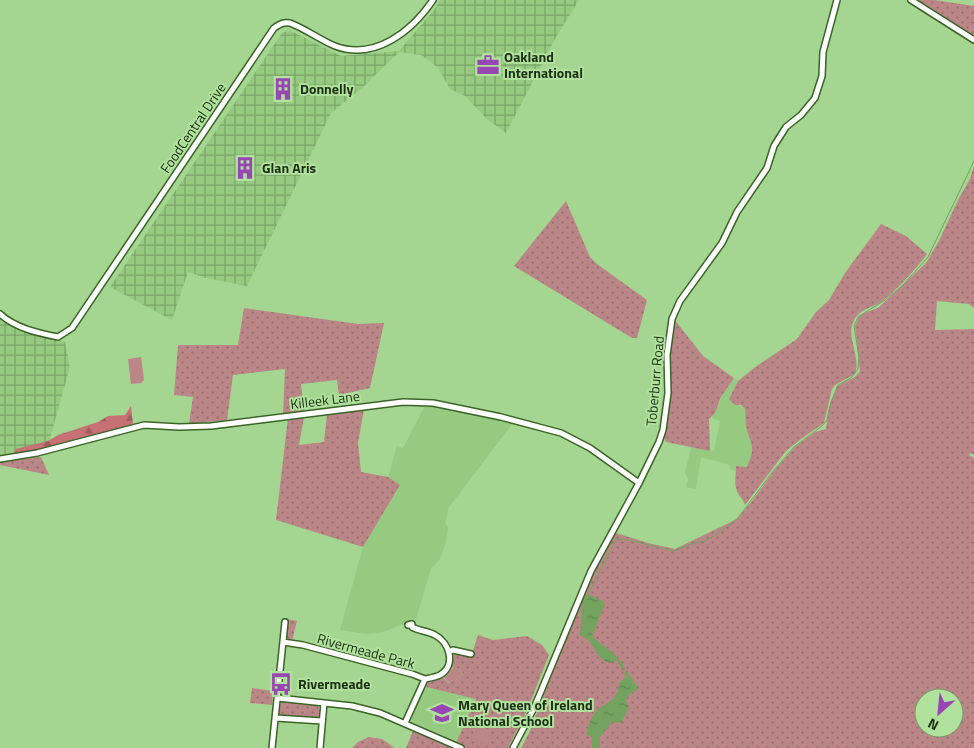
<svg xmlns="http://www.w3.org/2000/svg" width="974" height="748" font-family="'Titillium Web',sans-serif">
	<defs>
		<pattern id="industrial-grid" width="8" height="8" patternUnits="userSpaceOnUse" patternTransform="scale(1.25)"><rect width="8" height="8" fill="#96ca81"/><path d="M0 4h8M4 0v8" fill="none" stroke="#7aa468"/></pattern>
		<pattern id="grass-dots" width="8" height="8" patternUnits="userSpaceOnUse" patternTransform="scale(1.25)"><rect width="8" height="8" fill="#bb8687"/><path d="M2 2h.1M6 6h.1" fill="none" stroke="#976e6d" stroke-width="1.8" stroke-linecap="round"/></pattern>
		<pattern id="forest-firs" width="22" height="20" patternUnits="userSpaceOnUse" patternTransform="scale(1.25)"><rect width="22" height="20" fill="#c77175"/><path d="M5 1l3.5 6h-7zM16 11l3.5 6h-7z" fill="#a15d5f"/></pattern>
		<pattern id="water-ripples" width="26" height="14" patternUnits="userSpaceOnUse" patternTransform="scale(1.25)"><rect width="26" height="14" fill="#73a35f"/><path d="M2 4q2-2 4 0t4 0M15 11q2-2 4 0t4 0" fill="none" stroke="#5e854d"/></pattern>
	</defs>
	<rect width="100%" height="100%" fill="#a4d591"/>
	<path fill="#96ca81" d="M 734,378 L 738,381 L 729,399 L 745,409 L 747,426 L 752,440 L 753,449 L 751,461 L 747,467 L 736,466 L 736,471 L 729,469 L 730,465 L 701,457 L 696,489 L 686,487 L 688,479 L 685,473 L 691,447 L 714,451 L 720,421 L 711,418 L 715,413 L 726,388 Z
		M 433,403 L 513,423 L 449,507 L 445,523 L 448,527 L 446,542 L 440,559 L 431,569 L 416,619 L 383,632 L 366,634 L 340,630 L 363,547 L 400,486 L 388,477 L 397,446 L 403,448 L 426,404 Z
		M 426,687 L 476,699 L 457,741 L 413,722 L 411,718 Z"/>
	<path fill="url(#industrial-grid)" d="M 440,0 L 579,0 L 556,37 L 506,133 L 487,119 L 465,96 L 450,89 L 438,68 L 431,62 L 421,55 L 399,52 L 362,88 L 331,113 L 247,286 L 206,278 L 188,272 L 172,320 L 110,287 L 282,33 L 289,30 L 341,56 L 399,51 L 434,10 Z
		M 0,316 L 7,323 L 65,342 L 70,367 L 47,449 L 0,455 Z"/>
	<path fill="url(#grass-dots)" fill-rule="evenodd" d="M 917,0 L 934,0 L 974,6 L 974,36 Z
		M 974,166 L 974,308 L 969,304 L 937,301 L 935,330 L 974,329 L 974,455 L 971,453 L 969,455 L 974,458 L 974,748 L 521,748 L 530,731 L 581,598 L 616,533 L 648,543 L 675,549 L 737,519 L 752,501 L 774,471 L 795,447 L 815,432 L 826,429 L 828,411 L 837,386 L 855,377 L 860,371 L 855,326 L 859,317 L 864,313 L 878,308 L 926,263 L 939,241 L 958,200 L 970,179 ZM 924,698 L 954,698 L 954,728 L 924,728 Z
		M 566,201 L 590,257 L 597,264 L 647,300 L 637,338 L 632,338 L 514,266 Z
		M 881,224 L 906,236 L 927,254 C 915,270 897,290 881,302 C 870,309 857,309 852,325 C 848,340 861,359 855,374 L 835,385 L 832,389 L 824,423 L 801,439 L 786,451 L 745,505 C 743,499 739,496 737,491 C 734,484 736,474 736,466 L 747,467 C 757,444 750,446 746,425 C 745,420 746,414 745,409 L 741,405 L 735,405 L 729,399 L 738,381 L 754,368 L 797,339 L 816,312 L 829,300 L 845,273 Z
		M 244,308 L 358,324 L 384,323 L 370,388 L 339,395 L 337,380 L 301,384 L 304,411 L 283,415 L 285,369 L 233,375 L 227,420 L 189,424 L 193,397 L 174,395 L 178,345 L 238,345 Z
		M 674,319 L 703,356 L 734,378 L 721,397 L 715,413 L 709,419 L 710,451 L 671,443 L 666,442 L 664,438 C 674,400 668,358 674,319 Z
		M 364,409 L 358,443 L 361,472 L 388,477 L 400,485 L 363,547 L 276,520 L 288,418 L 304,417 L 299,445 L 324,442 L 327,414 Z
		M 41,457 L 49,475 L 0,465 L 0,462 Z
		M 287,619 L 297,621 L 292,641 L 289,640 L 286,637 Z
		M 478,635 L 493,640 L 527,636 L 542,645 L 549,655 L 526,713 L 508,748 L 467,748 L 456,743 L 476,699 L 426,687 L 427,682 L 442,677 L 449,683 L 453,680 L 455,681 L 463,673 L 455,666 L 453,668 L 451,667 L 455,653 L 471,657 Z
		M 252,688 L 273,691 L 272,705 L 250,703 Z
		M 282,702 L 318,706 L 320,712 L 320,715 L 313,719 L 281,716 L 278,712 L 279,706 Z
		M 413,731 L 452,748 L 406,748 Z
		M 369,737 L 382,739 L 395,748 L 352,748 L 358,742 Z"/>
	<path fill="url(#forest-firs)" d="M 131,406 L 133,424 L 41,451 L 13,454 L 16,449 L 48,441 L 58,435 L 98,422 L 108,416 L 125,415 Z"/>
	<path fill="#bb8687" d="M 141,357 L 144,380 L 141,383 L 131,384 L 128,359 Z
		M 455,666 L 463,673 L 454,682 L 452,680 L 450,683 L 444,678 Z
		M 475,727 L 493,735 L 488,746 L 471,738 Z"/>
	<path fill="url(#water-ripples)" d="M 588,594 L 603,601 L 605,605 C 599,615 598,626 592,636 C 604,648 619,653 625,669 L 622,670 L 617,660 L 610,663 C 594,659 597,642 580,635 L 583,599 Z
		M 627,671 L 637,686 L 637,690 L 630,694 L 626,700 L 629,708 L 621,723 L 612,722 L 600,737 L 596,738 L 586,735 C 588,729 589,721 593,716 C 601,701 618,705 619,683 L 626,677 L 624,672 Z"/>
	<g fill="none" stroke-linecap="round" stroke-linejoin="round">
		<path stroke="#73a35f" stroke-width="1" d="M 588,595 L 616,540 L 624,539 L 674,551 L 691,544 L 705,541 L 723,530 L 737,519 L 774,470 L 794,447 L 822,426 L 827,420 L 831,402 L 838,385 L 851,378 L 858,369 L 859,357 L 854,326 L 858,317 L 885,300 L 902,286 L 928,257 L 974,161"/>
		<path stroke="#73a35f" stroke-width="8" d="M 596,738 L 596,748"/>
		<defs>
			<path id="minor" d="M 911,0 L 974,40
				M 0,314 C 15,328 38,333 58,337 L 72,328 L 274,28 C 280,24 283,22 290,23 C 306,29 320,40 335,46 C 375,61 412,31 433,0
				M 0,459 L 37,453 L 144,425 L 179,427 L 211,426 L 403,402 L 433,403 L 501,417 L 561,433 L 590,448 L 639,483
				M 408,625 L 412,624 L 412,627 C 419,631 428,631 435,635 C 449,642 457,665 440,675 C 436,677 430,678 425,679
				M 283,642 L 303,645 L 412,674 L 425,679 L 405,723
				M 449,652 L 453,650 L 471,654
				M 278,698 L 352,706 L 380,713 L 461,748
				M 276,718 L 322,721
				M 272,748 L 285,622
				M 320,748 L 324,703
				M 513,748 L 534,708 L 591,571 L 639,483 L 659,442 L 663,430 L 668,393 L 667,355 L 672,319 L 680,301 L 722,243 L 737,212 L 767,168 L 774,146 L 786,127 L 801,115 L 815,98 L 822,76 L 823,52 L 837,0"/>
		</defs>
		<use href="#minor" stroke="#3a6526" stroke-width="8"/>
		<use href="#minor" stroke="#fff" stroke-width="5"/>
	</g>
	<defs>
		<symbol id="office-bare" viewBox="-9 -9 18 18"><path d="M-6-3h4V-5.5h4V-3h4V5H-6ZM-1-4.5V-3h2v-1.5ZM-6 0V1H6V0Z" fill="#9946b5" stroke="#b1e29d" stroke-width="2.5" paint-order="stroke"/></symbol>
		<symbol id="building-bare" viewBox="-9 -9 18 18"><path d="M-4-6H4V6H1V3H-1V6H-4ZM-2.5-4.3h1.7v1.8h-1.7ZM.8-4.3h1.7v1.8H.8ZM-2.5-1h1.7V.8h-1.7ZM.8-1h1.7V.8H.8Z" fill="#9946b5" stroke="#b1e29d" stroke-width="2.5" paint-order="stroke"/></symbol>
		<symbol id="bus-bare" viewBox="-9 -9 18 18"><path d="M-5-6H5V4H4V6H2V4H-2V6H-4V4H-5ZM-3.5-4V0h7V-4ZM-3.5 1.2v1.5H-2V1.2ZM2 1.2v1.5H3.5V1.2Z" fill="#9946b5" stroke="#b1e29d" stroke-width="2.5" paint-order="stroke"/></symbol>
		<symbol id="school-bare" viewBox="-9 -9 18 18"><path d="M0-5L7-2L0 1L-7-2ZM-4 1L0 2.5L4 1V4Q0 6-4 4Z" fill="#9946b5" stroke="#b1e29d" stroke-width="2.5" paint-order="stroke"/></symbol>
	</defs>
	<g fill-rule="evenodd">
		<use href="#office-bare" x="472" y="49" width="32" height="32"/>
		<use href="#building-bare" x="267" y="73" width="32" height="32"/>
		<use href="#building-bare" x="229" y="152" width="32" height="32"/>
		<use href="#bus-bare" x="265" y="668" width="32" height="32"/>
		<use href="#school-bare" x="426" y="697" width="32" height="32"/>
	</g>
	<g text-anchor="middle" stroke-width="4" stroke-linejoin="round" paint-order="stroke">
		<g font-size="14" font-weight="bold" fill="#1c2f14" stroke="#b1e29d" text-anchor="start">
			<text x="504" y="62">Oakland<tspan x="504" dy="16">International</tspan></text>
			<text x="300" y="94">Donnelly</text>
			<text x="262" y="173">Glan Aris</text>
			<text x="298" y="689">Rivermeade</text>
			<text x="458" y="710">Mary Queen of Ireland<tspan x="458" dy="16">National School</tspan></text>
		</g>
		<g font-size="14" fill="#1c2f14" stroke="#b1e29d">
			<text transform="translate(193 128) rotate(-56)" y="5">FoodCentral Drive</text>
			<text transform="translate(655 381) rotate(-85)" y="5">Toberburr Road</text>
			<text transform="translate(325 400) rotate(-7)" y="5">Killeek Lane</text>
			<text transform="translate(366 651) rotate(15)" y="5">Rivermeade Park</text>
		</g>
	</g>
	<g transform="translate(939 713) rotate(207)"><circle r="24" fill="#b1e29d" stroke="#759a66"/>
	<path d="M0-4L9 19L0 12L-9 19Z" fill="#9946b5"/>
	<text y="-8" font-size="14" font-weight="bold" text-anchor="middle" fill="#1c2f14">N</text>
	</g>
</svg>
